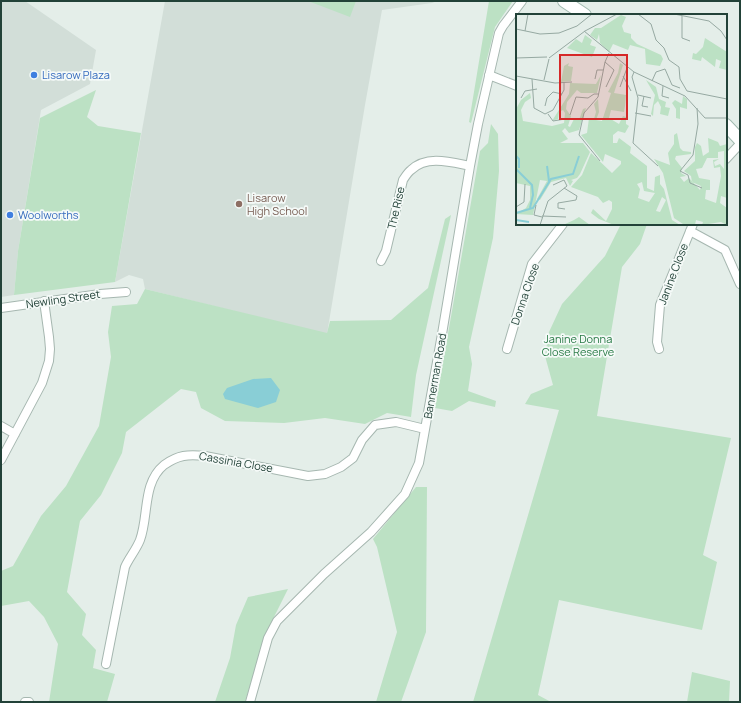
<svg xmlns="http://www.w3.org/2000/svg" width="741" height="703" font-family="Manrope,sans-serif">
	<rect width="100%" height="100%" fill="#e4eee9"/>
	<path fill="#d2ded8" d="M 1,1 L 25,1 L 96,50 L 90,84 L 41,110 L 18,251 L 14,295 L 1,297 Z
		M 165,1 L 437,1 L 432,3 L 382,10 L 365,105 L 327,334 L 145,289 L 143,279 L 129,275 L 115,282 Z"/>
	<path fill="#bce1c4" d="M 308,1 L 356,1 L 350,17 Z
		M 489,1 L 513,1 L 495,27 L 471,123 L 469,122 Z
		M 96,90 L 87,117 L 98,126 L 141,133 L 115,282 L 14,295 L 18,251 L 40,118 Z
		M 491,124 L 498,134 L 499,171 L 493,238 L 469,347 L 472,364 L 468,391 L 496,401 L 495,407 L 469,401 L 452,411 L 435,408 L 480,151 L 488,143 Z
		M 451,215 L 416,375 L 411,417 L 387,413 L 365,424 L 325,418 L 284,423 L 225,421 L 201,408 L 196,392 L 181,389 L 126,432 L 122,453 L 101,495 L 80,521 L 67,592 L 86,614 L 82,635 L 96,650 L 93,668 L 115,674 L 107,702 L 49,702 L 58,644 L 44,617 L 29,601 L 1,606 L 1,571 L 13,566 L 41,516 L 66,486 L 99,426 L 111,357 L 108,332 L 112,306 L 137,304 L 145,289 L 327,333 L 330,321 L 391,320 L 428,288 L 445,219 Z
		M 621,224 L 647,224 L 640,244 L 622,267 L 597,416 L 731,438 L 703,555 L 717,562 L 702,630 L 559,600 L 538,695 L 551,702 L 473,702 L 559,410 L 525,404 L 531,394 L 553,385 L 545,356 L 549,332 L 562,304 L 605,256 Z
		M 416,487 L 427,487 L 426,632 L 401,702 L 376,702 L 397,632 L 377,547 L 373,539 Z
		M 288,589 L 265,635 L 245,702 L 215,702 L 230,658 L 236,625 L 248,597 Z
		M 692,672 L 730,681 L 729,702 L 687,702 Z"/>
	<path fill="#89ced6" d="M 271,378 L 280,390 L 276,402 L 258,408 L 225,399 L 223,394 L 227,388 L 253,379 Z"/>
	<g fill="none" stroke-linecap="round" stroke-linejoin="round">
		<defs>
			<path id="street" d="M 489,75 L 517,86
				M 726,159 L 740,144
				M 690,231 L 725,250 L 740,284
				M 381,261 L 386,251 L 403,180 C 405,177 408,172 411,170 C 427,155 450,162 470,166
				M 1,308 L 100,294 L 126,292
				M 507,349 L 532,264 L 563,224
				M 659,349 L 657,342 L 660,305 L 693,224
				M 1,426 L 15,434
				M 1,460 L 42,383 L 49,361 L 50,349 L 49,337 L 44,301
				M 106,664 L 125,567 C 129,558 136,550 140,540 C 149,516 142,483 164,465 C 178,455 188,454 205,456 L 308,476 L 325,474 L 341,467 L 353,458 L 362,440 L 375,425 L 396,422 L 425,429
				M 25,702 L 29,702
				M 250,702 L 268,638 L 277,621 L 324,574 L 371,532 L 405,494 L 419,463 L 442,334 L 470,166 L 478,124 L 499,33 L 503,26 L 522,1"/>
			<path id="secondary" d="M 564,1 L 585,15
				M 726,125 L 740,140"/>
		</defs>
		<use href="#street" stroke="#a6b7b0" stroke-width="10"/>
		<use href="#secondary" stroke="#a2bbb1" stroke-width="14"/>
		<use href="#street" stroke="#fff" stroke-width="8"/>
		<use href="#secondary" stroke="#fff" stroke-width="12"/>
	</g>
	<g fill="#3f7fe0" stroke="#f5faf8" stroke-width="1.5">
		<circle cx="34" cy="75" r="4"/>
		<circle cx="10" cy="215" r="4"/>
	</g>
	<circle fill="#8d6e63" stroke="#f5faf8" stroke-width="1.5" cx="239" cy="204" r="4"/>
	<g text-anchor="middle" stroke-width="3.5" stroke-linejoin="round" paint-order="stroke">
		<g font-size="11" fill="#366cbe" stroke="#f5faf8" text-anchor="start">
			<text x="42" y="79">Lisarow Plaza</text>
			<text x="18" y="219">Woolworths</text>
		</g>
		<g font-size="11" fill="#785e54" stroke="#f5faf8" text-anchor="start">
			<text x="247" y="202">Lisarow<tspan x="247" dy="13">High School</tspan></text>
		</g>
		<g font-size="11" fill="#224238" stroke="#f5faf8">
			<text transform="translate(396 208) rotate(-77)" y="4">The Rise</text>
			<text transform="translate(673 274) rotate(-69)" y="4">Janine Close</text>
			<text transform="translate(525 294) rotate(-71)" y="4">Donna Close</text>
			<text transform="translate(63 299) rotate(-8)" y="4">Newling Street</text>
			<text transform="translate(435 376) rotate(-80)" y="4">Bannerman Road</text>
			<text transform="translate(236 462) rotate(10)" y="4">Cassinia Close</text>
		</g>
		<g font-size="11" fill="#297b46" stroke="#f5faf8">
			<text x="578" y="343">Janine Donna<tspan x="578" dy="13">Close Reserve</tspan></text>
		</g>
	</g>
	<g transform="translate(516 14)">
		<rect width="211" height="211" fill="#e4eee9"/>
		<path d="M 105,1 L 110,3 L 106,12 L 108,18 L 115,20 L 115,24 L 121,30 L 145,41 L 147,45 L 144,52 L 130,50 L 129,35 L 114,31 L 112,36 L 97,30 L 93,38 L 84,29 L 83,20 L 81,26 L 74,21 L 79,14 L 85,14 ZM 69,21 L 76,26 L 74,31 L 80,33 L 76,43 L 51,34 L 60,25 L 66,29 ZM 189,24 L 211,38 L 211,56 L 203,54 L 205,47 L 200,45 L 199,53 L 186,43 L 185,47 L 176,45 L 177,39 L 180,40 L 187,33 ZM 53,49 L 52,52 L 57,53 L 55,67 L 45,68 L 48,52 ZM 104,49 L 107,51 L 98,79 L 110,81 L 109,92 L 108,98 L 95,96 L 93,104 L 103,110 L 107,102 L 110,103 L 110,110 L 113,112 L 109,119 L 102,117 L 97,121 L 97,129 L 101,129 L 103,124 L 115,133 L 114,139 L 131,152 L 131,174 L 138,177 L 139,163 L 144,161 L 144,170 L 148,175 L 156,206 L 164,211 L 98,211 L 83,205 L 75,199 L 77,195 L 90,207 L 96,195 L 96,188 L 93,186 L 87,189 L 82,183 L 55,173 L 66,161 L 75,139 L 96,159 L 105,150 L 105,147 L 89,140 L 87,148 L 65,121 L 71,119 L 73,104 L 78,105 L 80,98 L 78,90 L 82,85 L 83,98 L 80,106 L 86,107 L 95,79 L 92,78 L 102,59 ZM 126,168 L 128,177 L 139,179 L 133,188 L 122,184 L 124,175 L 121,170 ZM 146,183 L 150,186 L 144,198 L 140,197 ZM 85,61 L 81,79 L 65,79 L 61,76 L 51,88 L 50,95 L 55,102 L 52,112 L 54,113 L 58,105 L 63,106 L 67,95 L 70,94 L 63,116 L 53,119 L 49,114 L 46,117 L 52,125 L 44,129 L 67,129 L 74,138 L 64,160 L 61,164 L 55,166 L 57,167 L 54,172 L 50,164 L 35,168 L 24,186 L 21,185 L 31,167 L 24,166 L 17,201 L 0,200 L 10,194 L 14,186 L 14,172 L 0,169 L 0,95 L 5,86 L 14,79 L 15,84 L 9,88 L 5,96 L 7,107 L 36,112 L 48,109 L 49,99 L 47,96 L 43,98 L 42,105 L 36,107 L 53,80 L 54,69 L 80,70 ZM 130,66 L 140,73 L 143,85 L 150,88 L 149,93 L 154,94 L 152,102 L 144,100 L 145,93 L 142,87 L 138,91 L 137,102 L 135,100 L 139,81 ZM 167,82 L 171,85 L 171,95 L 164,93 L 164,105 L 160,104 L 160,95 L 156,89 L 159,86 L 166,90 ZM 161,119 L 164,134 L 167,137 L 175,138 L 175,140 L 160,142 L 159,145 L 166,154 L 165,159 L 170,162 L 164,163 L 168,168 L 173,164 L 184,176 L 185,172 L 176,168 L 175,162 L 168,157 L 179,147 L 179,133 L 181,129 L 185,132 L 187,142 L 193,138 L 192,124 L 202,128 L 204,132 L 211,130 L 211,184 L 205,182 L 204,189 L 211,194 L 211,211 L 205,208 L 186,211 L 187,208 L 180,206 L 179,211 L 167,210 L 158,204 L 147,159 L 138,145 L 154,151 L 152,139 L 158,130 L 158,121 ZM 208,137 L 208,155 L 204,150 L 199,152 L 198,148 L 203,145 L 197,146 L 198,154 L 204,153 L 205,162 L 200,189 L 189,185 L 190,176 L 194,176 L 194,166 L 183,164 L 180,155 L 186,154 L 191,144 L 202,144 L 202,138 ZM 63,203 L 74,211 L 47,211 L 58,206 Z" fill="#bce1c4" fill-rule="evenodd"/>
		<path fill="none" stroke="#89ced6" stroke-width="2" d="M 0,142 L 3,145 L 3,154M 31,152 L 33,167M 0,155 L 16,171 L 17,181 L 14,194M 0,199 L 17,194 L 35,165 L 57,160 L 63,142M 0,206 L 13,208"/>
		<path fill="none" stroke="#96a9a2" stroke-width="1" d="M 122,0 L 135,10 L 140,26 L 148,34 L 153,46 L 163,53 L 164,65 L 171,77 L 211,85M 158,0 L 193,7 L 205,17 L 211,26M 166,2 L 166,24 L 174,27M 0,15 L 24,20 L 43,19 L 61,12 L 76,0M 9,17 L 12,0M 68,17 L 118,58 L 169,82 L 189,104 L 211,104M 0,44 L 31,43M 33,44 L 69,17 L 101,0M 89,48 L 98,56 L 90,73M 118,58 L 116,63 L 122,84 L 117,129 L 142,152M 0,62 L 39,69 L 56,68M 107,62 L 115,77M 16,65 L 18,94 L 29,100 L 37,96 L 48,76 L 48,68M 79,65 L 81,56 L 87,56M 28,66 L 33,45M 136,67 L 140,58 L 149,55 L 156,71 L 164,74M 147,72 L 146,82 L 153,84M 104,73 L 111,54M 122,81 L 135,84M 128,82 L 126,92 L 132,93M 5,84 L 9,77 L 21,75M 29,92 L 31,84 L 37,78 L 46,80M 181,94 L 182,110 L 177,141 L 164,157 L 172,161 L 174,169 L 186,174M 119,99 L 135,102M 32,100 L 37,107 L 49,105M 54,101 L 60,83 L 72,84 L 78,80 L 83,80M 84,147 L 63,121 L 68,99 L 82,83 L 89,48 L 93,39M 48,174 L 61,182 L 60,186 L 42,189 L 42,194 L 49,195M 20,191 L 18,201 L 26,203M 0,193 L 8,188 L 9,170M 26,202 L 50,203M 24,211 L 32,187 L 51,172 L 48,166 L 37,171"/>
		<path fill="#d62828" fill-opacity="0.15" stroke="#d62828" stroke-width="2" d="M 44,41 L 111,41 L 111,105 L 44,105 Z"/>
		<rect width="211" height="211" fill="none" stroke="#224238" stroke-width="2"/>
	</g>
	<rect width="741" height="703" fill="none" stroke="#224238" stroke-width="4"/>
</svg>
